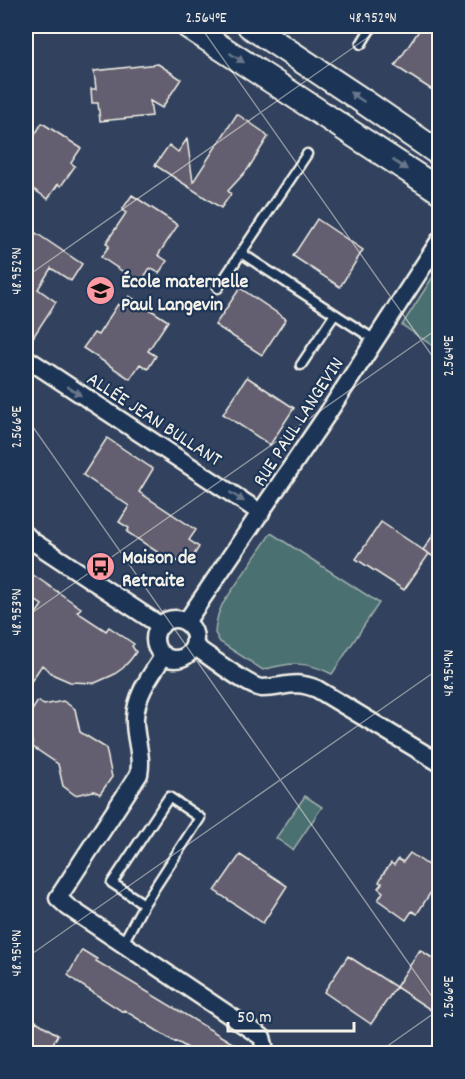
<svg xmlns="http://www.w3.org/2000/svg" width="465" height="1079" font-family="Dekko,sans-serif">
	<rect width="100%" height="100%" fill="#32425e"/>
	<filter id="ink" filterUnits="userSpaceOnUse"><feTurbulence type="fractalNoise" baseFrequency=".0167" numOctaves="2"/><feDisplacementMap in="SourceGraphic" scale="12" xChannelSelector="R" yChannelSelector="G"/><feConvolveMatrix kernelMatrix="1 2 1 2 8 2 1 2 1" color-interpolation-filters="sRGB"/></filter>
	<g filter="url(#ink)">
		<path fill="#4b6f71" stroke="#a0b0ac" stroke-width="1.5" d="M 436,272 L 439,275 L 439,350 L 402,325 Z
			M 271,533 L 379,603 L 332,674 C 307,661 290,662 263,670 L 220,642 L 215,633 L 216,624 L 218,615 L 222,605 Z
			M 305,796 L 322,807 L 293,850 L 276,838 Z"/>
		<path fill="#645f70" stroke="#f4f1e8" stroke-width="1.5" d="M 422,26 L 440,26 L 440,95 L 395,66 Z
			M 158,64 L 181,79 L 162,108 L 150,101 L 152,116 L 100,121 L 98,103 L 92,103 L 91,89 L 96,89 L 94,71 Z
			M 237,114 L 262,131 L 268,137 L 248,169 L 228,191 L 231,194 L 221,208 L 155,165 L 169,145 L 178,152 L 187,139 L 193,182 Z
			M 42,123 L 81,148 L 71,163 L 75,166 L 61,186 L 58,184 L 48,199 L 26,184 L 26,133 L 33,138 Z
			M 132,195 L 178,225 L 158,255 L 167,261 L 159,273 L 150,268 L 140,283 L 101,257 L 109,246 L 106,243 L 126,213 L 122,210 Z
			M 317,219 L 363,250 L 340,287 L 293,256 Z
			M 36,233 L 82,264 L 71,281 L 51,268 L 38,289 L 56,302 L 26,348 L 26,248 Z
			M 240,288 L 286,319 L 262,355 L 215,325 Z
			M 129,296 L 168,321 L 148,351 L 156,356 L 148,369 L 140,364 L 130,379 L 83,348 L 94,333 L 98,335 L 118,304 L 122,307 Z
			M 247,377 L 294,408 L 270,445 L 223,414 Z
			M 107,438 L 153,469 L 139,492 L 196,530 L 189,540 L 199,547 L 187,566 L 176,560 L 174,563 L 127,532 L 129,528 L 119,522 L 129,506 L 83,475 Z
			M 381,522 L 429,554 L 404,590 L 356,559 Z
			M 440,525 L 440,561 L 423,550 Z
			M 26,570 L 81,608 L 77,612 L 106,631 L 109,627 L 134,644 L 132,646 L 136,652 L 131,659 L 123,668 L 113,675 L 95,683 L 70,682 L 54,675 L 42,665 L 26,689 L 26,629 L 42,605 L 26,594 Z
			M 38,701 L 44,705 L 63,701 L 75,709 L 80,732 L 106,748 L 112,777 L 100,794 L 94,791 L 75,795 L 63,786 L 58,764 L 33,747 L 27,718 Z
			M 410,853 L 438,872 L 432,881 L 436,884 L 417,914 L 412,911 L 406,920 L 378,900 L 383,892 L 378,888 L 382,883 L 379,882 L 383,874 L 391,863 L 394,865 L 398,859 L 403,862 Z
			M 240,855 L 287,886 L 263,923 L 215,891 Z
			M 82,950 L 97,959 L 96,961 L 249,1053 L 196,1053 L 176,1041 L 175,1042 L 124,1010 L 123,1012 L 78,983 L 68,975 Z
			M 420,950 L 440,963 L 440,1016 L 396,987 Z
			M 348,956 L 396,987 L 371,1024 L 324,992 Z
			M 36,1021 L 58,1035 L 47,1053 L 26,1053 L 26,1037 Z"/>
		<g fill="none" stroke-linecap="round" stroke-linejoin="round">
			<defs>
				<path id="lane" d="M 361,44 L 372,26
					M 307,154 L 241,253 L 375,340
					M 218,288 L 241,253
					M 301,365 L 335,314
					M 123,943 L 144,904 L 200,818 L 169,797 L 112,883 L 144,904"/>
				<path id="street" d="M 26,358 L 261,513
					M 26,535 L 32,541 L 161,626
					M155 639a20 20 0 1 1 40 0a20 20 0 1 1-40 0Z
					M 186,622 L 326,416 L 440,240
					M 194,646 C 208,655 248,687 262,688 C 285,688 292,679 317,689 L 440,763
					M 164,655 C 151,675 136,694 135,718 C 134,738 143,754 139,774 L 58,898 L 68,907 L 262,1037 L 266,1054"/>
				<path id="secondary" d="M 188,26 L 440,191
					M 250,26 L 357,97 L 440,154"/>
			</defs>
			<use href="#lane" stroke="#f4f1e8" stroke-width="13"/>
			<use href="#street" stroke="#f4f1e8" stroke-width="21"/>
			<use href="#secondary" stroke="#f4f1e8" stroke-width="28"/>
			<use href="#lane" stroke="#1d3557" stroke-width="8"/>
			<use href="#street" stroke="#1d3557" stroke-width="16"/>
			<use href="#secondary" stroke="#1d3557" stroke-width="24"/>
		</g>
		<defs><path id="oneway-solid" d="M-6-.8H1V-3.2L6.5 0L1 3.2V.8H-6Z" transform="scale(1.5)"/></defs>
		<g fill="#68778a">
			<use href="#oneway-solid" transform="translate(237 58) rotate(33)"/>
			<use href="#oneway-solid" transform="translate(357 97) rotate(-146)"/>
			<use href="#oneway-solid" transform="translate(400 165) rotate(33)"/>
			<use href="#oneway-solid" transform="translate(74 391) rotate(33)"/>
			<use href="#oneway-solid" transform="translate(237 497) rotate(33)"/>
		</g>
	</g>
	<path fill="none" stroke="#f4f1e8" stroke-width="1.5" stroke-opacity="0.45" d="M 200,26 L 440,367M 26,277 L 384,26M 26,417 L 440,1008M 26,617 L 440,327M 26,958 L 440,668M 376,1054 L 440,1009"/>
	<defs>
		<symbol id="school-disc" viewBox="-11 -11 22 22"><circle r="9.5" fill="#ff9aa2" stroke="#1d3557"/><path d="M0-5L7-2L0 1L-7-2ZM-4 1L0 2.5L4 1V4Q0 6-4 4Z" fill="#111"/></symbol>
		<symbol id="bus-disc" viewBox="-11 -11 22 22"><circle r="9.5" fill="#ff9aa2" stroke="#1d3557"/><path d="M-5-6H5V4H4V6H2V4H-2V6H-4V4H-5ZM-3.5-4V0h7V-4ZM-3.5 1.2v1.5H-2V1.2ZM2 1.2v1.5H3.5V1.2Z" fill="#111"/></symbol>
	</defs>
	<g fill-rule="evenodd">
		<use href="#school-disc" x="84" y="274" width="33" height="33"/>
		<use href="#bus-disc" x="84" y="550" width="33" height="33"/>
	</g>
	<g text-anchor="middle" stroke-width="4.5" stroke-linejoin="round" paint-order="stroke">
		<g font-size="20" font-weight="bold" fill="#f4f1e8" stroke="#1d3557" text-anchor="start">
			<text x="121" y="287">École maternelle<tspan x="121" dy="23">Paul Langevin</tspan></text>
			<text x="122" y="563">Maison de<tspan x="122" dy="23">Retraite</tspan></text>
		</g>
		<g font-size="20" fill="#f4f1e8" stroke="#1d3557">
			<text transform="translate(155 418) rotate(33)" y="7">ALLÉE JEAN BULLANT</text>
			<text transform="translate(297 421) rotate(-57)" y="7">RUE PAUL LANGEVIN</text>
		</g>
	</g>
	<rect width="465" height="1079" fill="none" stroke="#1d3557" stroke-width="66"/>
	<path d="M228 1022v9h126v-9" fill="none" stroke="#f4f1e8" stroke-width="3"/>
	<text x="237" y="1022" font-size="18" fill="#f4f1e8" stroke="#1d3557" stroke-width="4.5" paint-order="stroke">50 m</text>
	<rect x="33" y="33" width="399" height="1013" fill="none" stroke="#f4f1e8" stroke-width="2"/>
	<g font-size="15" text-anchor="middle" fill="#f4f1e8">
		<text x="206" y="22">2.564°E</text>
		<text x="373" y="22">48.952°N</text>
		<text transform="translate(16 271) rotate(-90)" y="5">48.952°N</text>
		<text transform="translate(448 356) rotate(-90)" y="5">2.564°E</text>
		<text transform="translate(16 427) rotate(-90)" y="5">2.566°E</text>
		<text transform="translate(16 612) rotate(-90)" y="5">48.953°N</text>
		<text transform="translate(448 673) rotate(-90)" y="5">48.954°N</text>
		<text transform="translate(16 953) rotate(-90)" y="5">48.954°N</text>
		<text transform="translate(448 997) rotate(-90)" y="5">2.566°E</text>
	</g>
</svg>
